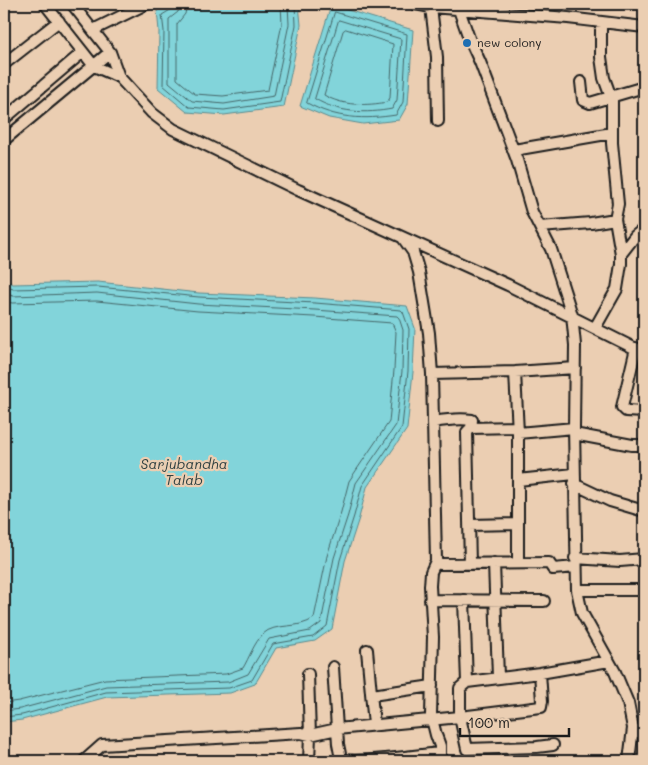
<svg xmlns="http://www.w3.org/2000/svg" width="648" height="765" font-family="Mali,sans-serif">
	<rect width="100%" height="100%" fill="#ebceb2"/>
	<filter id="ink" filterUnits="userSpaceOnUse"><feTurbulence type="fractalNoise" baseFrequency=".02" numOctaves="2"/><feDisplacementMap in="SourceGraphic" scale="10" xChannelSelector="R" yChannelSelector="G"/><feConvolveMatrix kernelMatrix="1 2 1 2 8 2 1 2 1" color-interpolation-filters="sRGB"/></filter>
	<g filter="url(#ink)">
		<path fill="#82d4da" stroke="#598a8e" d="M 174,4 L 299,4 L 301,25 L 284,107 L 224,115 L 187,112 L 158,88 L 159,31 L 157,10 Z
			M 331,5 L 413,30 L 408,104 L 399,120 L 363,124 L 329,118 L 300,106 Z
			M 4,280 L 13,284 L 98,282 L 199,293 L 315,298 L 407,306 L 415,328 L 413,372 L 407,429 L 367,487 L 359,518 L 345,561 L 332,629 L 315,641 L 276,648 L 255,684 L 230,693 L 107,697 L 22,720 L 4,722 Z"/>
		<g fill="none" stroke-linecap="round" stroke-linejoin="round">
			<path stroke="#456668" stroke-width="1" d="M 174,4 L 172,9 L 162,15 L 164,31 L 163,85 L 189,107 L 224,110 L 280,102 L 296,25 L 295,4
				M 180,4 L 178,12 L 169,19 L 169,82 L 192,101 L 224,104 L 274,96 L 289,24 L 288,4
				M 187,4 L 185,14 L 177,24 L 177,79 L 195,94 L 223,96 L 268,90 L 282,24 L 281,4
				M 335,12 L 407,34 L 403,102 L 396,115 C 364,120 336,119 307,103 Z
				M 339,20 L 401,39 L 397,100 L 392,109 C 366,114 339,113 315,99 Z
				M 346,29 L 393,44 L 390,98 L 387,102 C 367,106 342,106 324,95 L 343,31 Z
				M 4,286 L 13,289 L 98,287 L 199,297 L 315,303 L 401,310 L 403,312 L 409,329 L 408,371 L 402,427 L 362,486 L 354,516 L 340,560 L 327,626 L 313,637 L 273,644 L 252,680 L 229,688 L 106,692 L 22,715 L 4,717
				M 4,293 L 13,296 L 97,293 L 198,304 L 315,310 L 397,316 L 399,318 L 403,330 L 402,371 L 396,425 L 356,483 L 348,515 L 334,558 L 321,623 L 310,631 L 269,639 L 248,674 L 228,682 L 106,686 L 20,709 L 4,711
				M 4,301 L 12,303 L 97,301 L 198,311 L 314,317 L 392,323 L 396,332 L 394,370 L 389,422 L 349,481 L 341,512 L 327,556 L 314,618 C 299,630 275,622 263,634 C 254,643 249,658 243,668 L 226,674 L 105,679 L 19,701 L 4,703"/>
			<defs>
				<path id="minor" d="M 45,4 L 94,66 L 119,77 L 152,113 L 173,129 L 298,190 L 508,285 L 644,353
					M 72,4 L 110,52 L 119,77
					M 415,4 L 431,7 L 568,18 L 644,27
					M 457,4 L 469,38 L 480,62 L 517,160 L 532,212 L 551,249 L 572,315 L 575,345 L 574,428 L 577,590 L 582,613 L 615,672 L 628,703 L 633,728 L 629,761
					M 431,7 L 437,57 L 438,121
					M 93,30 L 146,4
					M 4,64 L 59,21
					M 581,82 L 583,100 L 590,103 L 644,87
					M 4,119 L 83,52
					M 4,140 L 110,52
					M 514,150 L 612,133
					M 540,227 L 591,223 L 615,219
					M 403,238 L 413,252 L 419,272 L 429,333 L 432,374 L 436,561 L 431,572 L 430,586 L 433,637 L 431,715 L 436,735 L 440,746 L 440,761
					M 621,254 L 635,236 L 644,229
					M 595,328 L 617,289 L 621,264 L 621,254 L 615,219 L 618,204 L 612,143 L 612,100 L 604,78 L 601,57 L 601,22
					M 636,348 L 622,407 L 626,411 L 644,412
					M 515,372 L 518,433 L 518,563
					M 432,374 L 515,372 L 575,368
					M 433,422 C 445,420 459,418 472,420 L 471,428
					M 518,433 L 574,428
					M 574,434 L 632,445 L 644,445
					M 518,480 L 574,474
					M 574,484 L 610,501 L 644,511
					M 469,525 L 518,524
					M 575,558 L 620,561 L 644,559
					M 436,561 L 440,564 L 549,563 L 553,569 L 576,567
					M 494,563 L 498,677
					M 470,564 L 467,432 L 471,428 L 517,427
					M 577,590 L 644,590
					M 430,600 L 544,601
					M 464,600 L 467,682
					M 367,650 L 374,725
					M 333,667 L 338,744 L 341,759 C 353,764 422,755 439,753
					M 540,673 L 542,701 L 541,707 L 460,717 L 467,749 L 537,747 L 553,745
					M 308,674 L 310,735 L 309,761
					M 372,695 L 432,686
					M 633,728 L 644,735
					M 84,761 L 102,745 L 301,733 L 310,735 L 337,729 L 460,717 L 460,688 L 467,682 L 540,673 L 609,661"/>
			</defs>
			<use href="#minor" stroke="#1c1c1c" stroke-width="14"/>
			<use href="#minor" stroke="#ebceb2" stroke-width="10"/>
		</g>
	</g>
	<circle fill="#1f6fb2" stroke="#ebceb2" stroke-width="2" cx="467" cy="43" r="5"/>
	<g text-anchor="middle" stroke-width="4.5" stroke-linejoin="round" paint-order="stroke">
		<g font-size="12" fill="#1c1c1c" stroke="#ebceb2" text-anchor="start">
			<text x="477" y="47">new colony</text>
		</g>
		<g font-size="14" font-style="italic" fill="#304142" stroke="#ebceb2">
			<text x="184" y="469">Sarjubandha<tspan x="184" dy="16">Talab</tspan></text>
		</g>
	</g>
	<rect width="648" height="765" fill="none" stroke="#ebceb2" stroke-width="20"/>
	<rect x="10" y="10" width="628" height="745" fill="none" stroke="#1c1c1c" stroke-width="2" filter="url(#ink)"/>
	<path d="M460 728v8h109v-8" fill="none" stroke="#1c1c1c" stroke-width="2.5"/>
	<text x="468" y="728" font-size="15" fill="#1c1c1c" stroke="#ebceb2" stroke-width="4" paint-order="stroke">100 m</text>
</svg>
